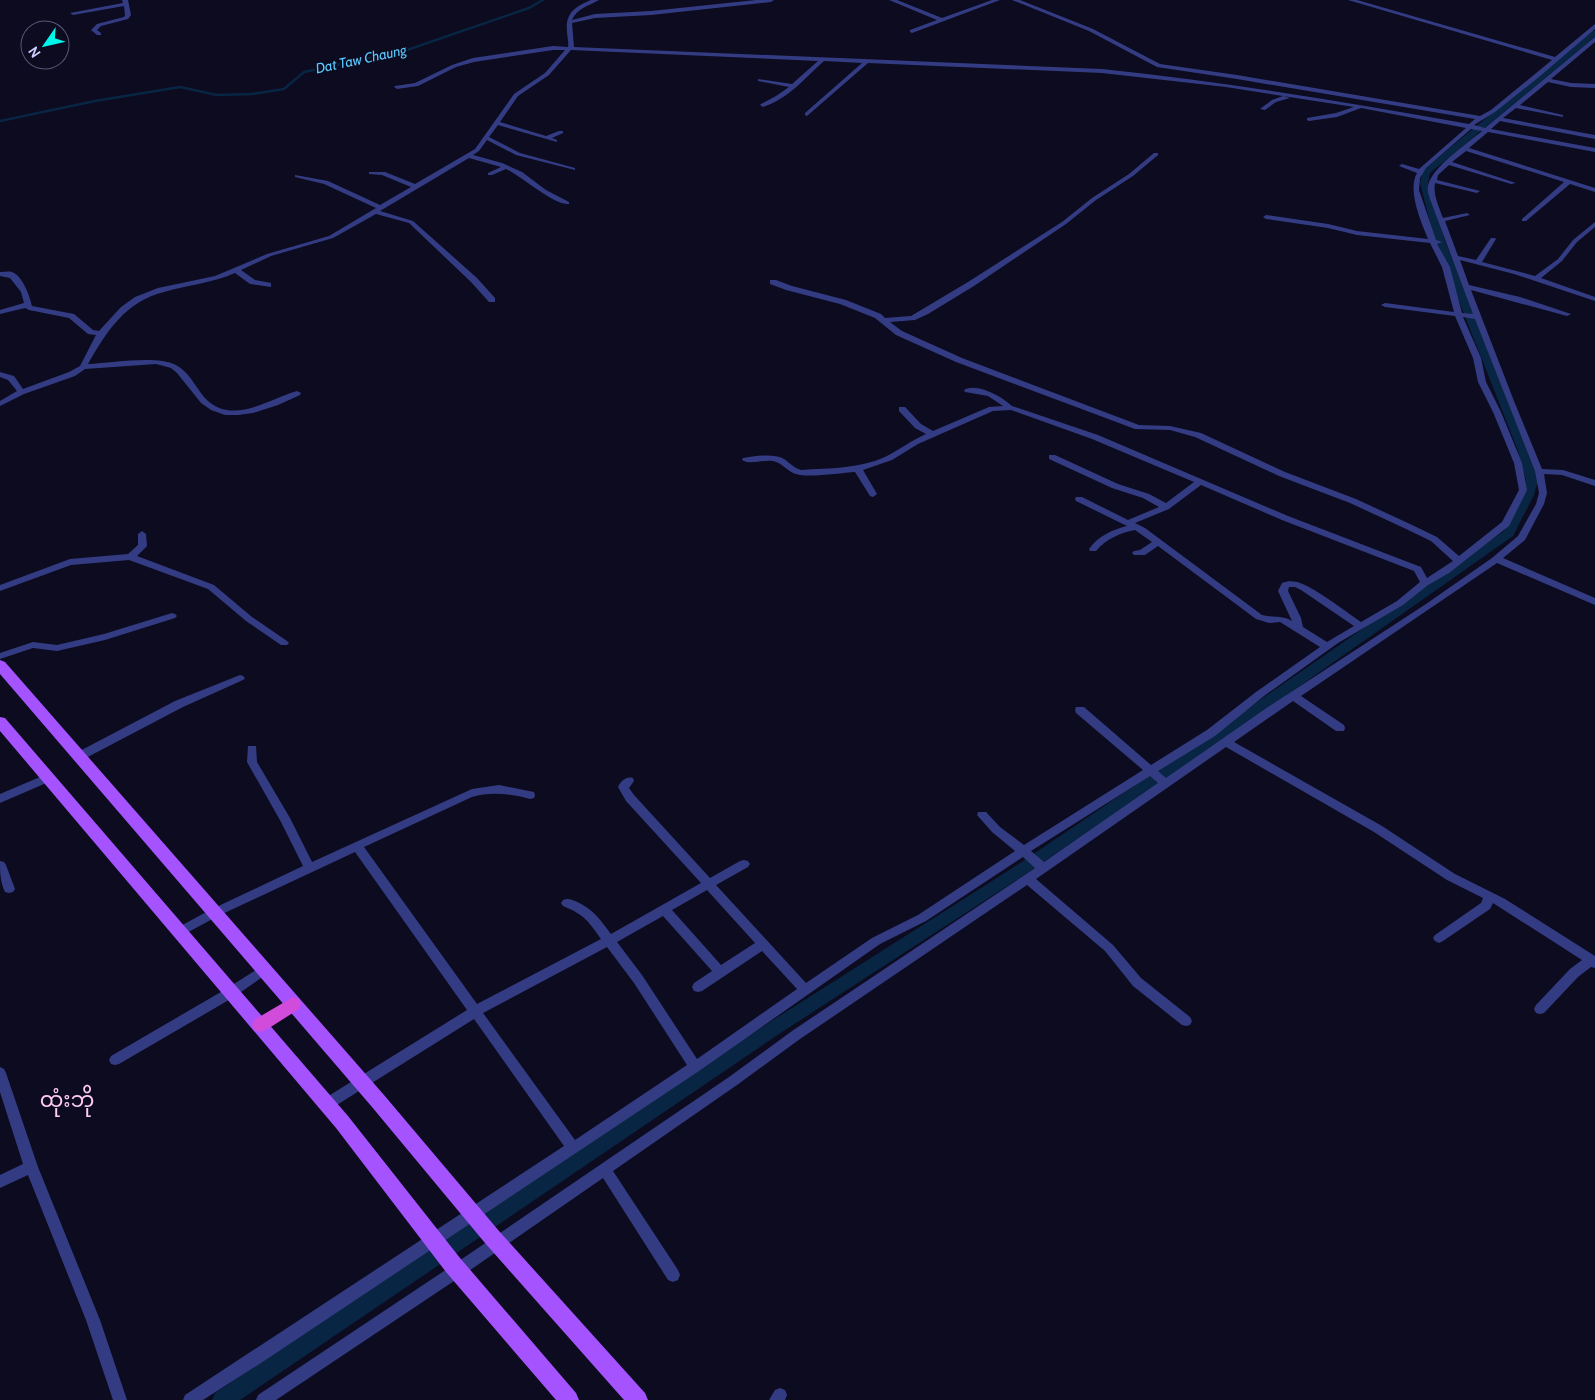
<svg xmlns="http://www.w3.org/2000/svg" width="1595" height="1400" font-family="Cabin,'Noto Sans Myanmar',sans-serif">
	<rect width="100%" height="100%" fill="#0c0b20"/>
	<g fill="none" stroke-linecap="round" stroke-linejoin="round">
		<path stroke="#082643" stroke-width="2.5" d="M 0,121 L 95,101 L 180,87 L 217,95 L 252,94 L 284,89 L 304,72 L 407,50 L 529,8 L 543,0"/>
		<path fill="#082643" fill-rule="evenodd" d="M 1592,31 L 1595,31 L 1595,37 L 1430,173 L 1428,183 L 1444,238 L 1529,448 L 1538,480 L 1534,495 L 1513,536 L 1209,750 L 1024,875 L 782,1032 L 240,1400 L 212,1400 L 215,1393 L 770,1022 L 1014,867 L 1199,742 L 1504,531 L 1522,495 L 1526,480 L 1517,448 L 1434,238 L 1420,183 L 1423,170 Z"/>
		<path fill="#333c82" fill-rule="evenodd" d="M 122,0 L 128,0 L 131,15 L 128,19 L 101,26 L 97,30 L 101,33 L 101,35 L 97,35 L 91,30 L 97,24 L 124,17 L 125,15 L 124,6 L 73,15 L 70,13 L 123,3 Z
			M 591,0 L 599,0 C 589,6 577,8 572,20 L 595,14 L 651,11 L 756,0 L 774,0 L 771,2 L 651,15 L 595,18 L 572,23 L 574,47 L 1102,69 C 1225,82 1347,102 1469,124 L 1475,119 L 1237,79 L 1157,67 L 1089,31 L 1012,0 L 1020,0 L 1093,29 L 1160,64 L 1237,75 L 1480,116 L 1491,110 L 1552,60 L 1348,0 L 1357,0 L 1555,57 L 1595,24 L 1595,29 L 1539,77 L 1495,112 L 1474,125 L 1485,128 L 1595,37 L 1595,42 L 1551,79 L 1571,83 L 1595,84 L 1595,88 L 1571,87 L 1548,82 L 1520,105 L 1563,115 L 1563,117 L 1516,108 L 1503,118 L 1595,135 L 1595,139 L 1500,121 L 1491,129 L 1595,148 L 1595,152 L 1488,132 L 1469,148 L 1595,188 L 1595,192 L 1570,184 L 1526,221 L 1522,221 L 1522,219 L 1564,182 L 1466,151 L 1452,162 L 1516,183 L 1511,184 L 1449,165 L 1438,175 L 1437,180 L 1480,191 L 1477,193 L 1435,183 C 1433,195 1439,207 1443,218 L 1467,213 L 1470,215 L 1445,221 L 1458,256 L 1476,260 L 1491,238 L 1495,238 L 1496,239 L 1482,262 L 1535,276 L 1558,259 L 1573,240 L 1595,222 L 1595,227 L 1577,242 L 1562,261 L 1541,278 L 1595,297 L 1595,301 L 1514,274 L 1460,260 L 1469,285 L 1520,297 L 1571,314 L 1567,316 L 1471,290 L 1514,401 L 1542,469 L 1563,470 L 1595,480 L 1595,486 L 1562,475 L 1544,474 L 1547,493 L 1544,504 L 1525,540 L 1503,558 L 1595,598 L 1595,605 L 1497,563 L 1301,696 L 1344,725 L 1345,728 L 1344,731 L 1336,731 L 1293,701 L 1234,742 L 1382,826 L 1455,874 L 1505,899 L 1595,956 L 1595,968 L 1591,967 L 1578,977 L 1544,1013 L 1540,1014 L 1536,1013 L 1534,1009 L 1536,1005 L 1570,969 L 1582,960 L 1493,903 L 1490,909 L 1443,941 L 1439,943 L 1435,941 L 1433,938 L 1435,935 L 1481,903 L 1483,898 L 1447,880 L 1374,832 L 1226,747 L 1036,879 L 1113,945 L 1141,978 L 1190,1017 L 1192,1021 L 1190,1025 L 1186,1026 L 1182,1025 L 1133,986 L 1105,951 L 1027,885 L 800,1039 L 737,1085 L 613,1171 L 678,1270 L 680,1275 L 678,1280 L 673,1282 L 668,1280 L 603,1178 L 463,1275 L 276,1400 L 256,1400 L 258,1395 L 453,1265 L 729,1077 L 792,1031 L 1035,868 L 1023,857 L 926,921 L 880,944 L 699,1071 L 264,1361 L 203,1400 L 183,1400 L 185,1395 L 564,1146 L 474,1019 L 332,1108 L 327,1110 L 322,1108 L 321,1104 L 322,1100 L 467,1010 L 355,852 L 218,916 L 183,935 L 179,937 L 175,935 L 173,932 L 175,929 L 210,910 L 303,866 L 281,822 L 247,762 L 248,746 L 256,746 L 257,762 L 290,818 L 312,862 L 472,789 L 499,785 L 534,792 L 535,795 L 534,798 L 530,799 C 511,794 491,791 472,797 L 364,847 L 477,1004 L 601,939 C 588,921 585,915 563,906 L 561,903 L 563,900 C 568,898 570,899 575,901 C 593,909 599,918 611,934 L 701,883 L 626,801 L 618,787 C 621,781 626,776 633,778 L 634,781 L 629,788 L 634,795 L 710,878 L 740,861 L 744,860 L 748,861 L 750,864 L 748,867 L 716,885 L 806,983 L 872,938 L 918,915 L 1015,851 L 992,832 L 977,815 L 978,812 L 986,812 L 1000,827 L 1024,845 L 1143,770 L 1076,713 L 1075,710 L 1076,707 L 1084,707 L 1151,765 L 1207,730 L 1256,692 L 1320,647 L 1280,622 L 1269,623 L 1256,619 L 1158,546 L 1145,555 L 1134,555 L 1132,553 L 1134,551 L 1140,550 L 1152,542 L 1135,530 C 1120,533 1106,539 1096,551 L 1090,551 L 1089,549 C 1098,536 1112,530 1127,526 L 1076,501 L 1075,499 L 1076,497 L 1082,497 L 1128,520 L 1159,507 L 1143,498 L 1112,488 L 1049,459 L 1049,455 L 1055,455 L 1118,484 L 1149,494 L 1166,503 L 1194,482 L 1092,439 L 1011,410 L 993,411 L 918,444 L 892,460 L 863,470 L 877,494 L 873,497 L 870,496 L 855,472 C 842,473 807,478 796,474 C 788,472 783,464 776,462 C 766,458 750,466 742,460 L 743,458 C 754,456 774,453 784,459 C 790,463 794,468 801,470 C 830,468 858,469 885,457 C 899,450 912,440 926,434 L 915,428 L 899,411 L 899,407 L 905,407 L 921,424 L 933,431 L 989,407 L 1003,406 L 988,396 L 965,392 L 964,390 C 976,382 1003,397 1012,406 L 1098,435 L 1288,516 L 1421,567 L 1427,578 L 1453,561 L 1431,541 L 1404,528 L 1350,503 L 1279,476 L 1195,437 L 1170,430 L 1135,429 L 956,362 L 896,335 L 875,318 L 840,304 L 786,290 L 770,284 L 770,280 L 776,280 L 792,286 L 846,300 L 881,314 L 885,318 L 911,316 L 968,282 L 1062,222 L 1092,198 L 1129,174 L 1154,153 L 1158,153 L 1158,155 L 1133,176 L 1096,200 L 1066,224 L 974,286 L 928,314 L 915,320 L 890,322 L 902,331 L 962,358 L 1139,425 L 1170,426 L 1201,433 L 1285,472 L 1356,499 L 1410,524 L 1437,537 L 1459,556 L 1502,522 L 1519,490 L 1514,463 L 1493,412 L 1478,382 L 1473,358 L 1455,316 L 1385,307 L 1381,305 L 1385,303 L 1454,312 L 1442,267 L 1430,243 L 1357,235 L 1328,228 L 1266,219 L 1263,217 L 1266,215 L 1328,224 L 1357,231 L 1428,239 C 1421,222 1407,190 1417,173 L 1399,166 L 1402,164 L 1419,169 L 1466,128 L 1361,108 L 1337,117 L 1309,121 L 1307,120 L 1307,118 L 1336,113 L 1354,107 L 1226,87 L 1102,73 L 868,63 L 807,116 L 805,115 L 805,113 L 862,63 L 824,61 C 805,78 788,99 763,107 L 760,105 L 761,104 L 776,96 L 789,87 L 758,81 L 758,79 L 792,84 L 818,61 L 571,50 L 549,75 L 518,96 L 500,122 L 546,136 L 559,131 L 563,131 L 563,133 L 552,138 L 557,140 L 557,142 L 498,125 L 489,137 L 520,153 L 575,168 L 575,170 L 516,155 L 487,140 L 479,151 L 473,155 L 502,163 L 522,172 L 546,190 L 569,202 L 569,204 C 553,205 523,177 506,169 L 492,175 L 488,175 L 488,173 L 501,167 L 469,158 L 380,211 L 413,221 L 477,278 L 495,298 L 495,302 L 489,302 L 471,282 L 409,223 L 376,214 L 333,238 L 271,256 L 241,270 L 255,280 L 271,283 L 271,287 L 250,284 L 235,273 C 212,283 188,285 164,292 C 125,302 107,331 88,364 C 112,363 156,355 176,365 C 189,372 195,386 204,397 C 231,427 268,399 297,391 L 301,393 L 300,395 L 278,405 L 253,413 L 238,415 L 225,415 L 211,410 L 201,403 L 177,373 L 171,368 L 156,364 L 85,369 L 75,376 L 24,394 L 0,406 L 0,401 L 17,391 L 8,380 L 0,377 L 0,372 L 14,376 L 23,389 L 69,372 L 80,366 L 96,335 L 88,334 L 69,318 L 29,310 L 25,308 L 0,314 L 0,310 L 24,303 L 21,292 L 10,278 L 0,276 L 0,272 C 4,272 9,271 12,272 C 23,276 30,297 32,306 L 74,314 L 93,330 L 99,331 L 121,307 L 135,297 L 158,288 L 215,276 L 267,254 L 329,236 L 376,208 L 324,184 L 295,177 L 295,175 L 328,181 L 380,205 L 411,187 L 382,175 L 369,174 L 369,172 L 385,172 L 415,184 L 475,149 L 514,94 L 545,73 L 565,50 L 553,50 L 474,62 L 456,67 L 418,86 L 397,89 L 394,87 L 395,86 L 415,83 L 452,65 L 473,58 L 553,46 L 568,47 C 569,42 567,37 567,31 C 565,13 576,6 591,0 ZM 1471,129 L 1482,131 C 1468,143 1429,169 1428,187 C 1427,191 1429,195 1430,199 L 1473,314 L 1462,313 L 1450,267 L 1437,244 L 1442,242 L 1436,240 L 1419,190 L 1420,178 L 1426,168 ZM 1463,317 L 1475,319 L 1535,471 L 1539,493 L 1536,504 L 1518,536 L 1492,558 L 1426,604 L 1268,707 L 1166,778 L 1158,771 L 1215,736 L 1264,696 L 1338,643 L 1403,605 L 1428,585 L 1449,573 L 1509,526 L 1527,490 L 1522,463 L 1501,412 L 1486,382 L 1481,358 ZM 1201,485 L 1282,520 L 1414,571 L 1420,582 L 1397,601 L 1361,622 C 1346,612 1313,586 1297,582 C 1292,581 1287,581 1282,583 L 1278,591 L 1292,621 C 1282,615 1273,618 1262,615 L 1145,528 L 1135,523 L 1169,509 ZM 1289,587 L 1295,587 L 1301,590 L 1354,626 L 1327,642 L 1303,627 L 1301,618 L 1288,591 ZM 1150,776 L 1158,783 L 1044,862 L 1031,851 ZM 707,890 L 755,943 L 721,965 L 672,910 ZM 663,916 L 712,971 L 694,983 L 692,987 L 694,991 L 698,992 L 702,991 L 762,951 L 797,989 L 697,1059 L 642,975 L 617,942 ZM 607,947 L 634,983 L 687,1065 L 575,1140 L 483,1013 Z
			M 889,0 L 897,0 L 942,18 L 992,0 L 1000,0 L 912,33 L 910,32 L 910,30 L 937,20 Z
			M 1283,96 L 1290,98 L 1276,102 L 1265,110 L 1260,109 L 1272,100 Z
			M 142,531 L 146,534 L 147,546 L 137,556 L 214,585 L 252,617 L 287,641 L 289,643 L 287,645 L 281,645 L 246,621 L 208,589 L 129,560 L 71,565 L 0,591 L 0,585 L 70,559 L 128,554 L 138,545 L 138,534 Z
			M 172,613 L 175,614 L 177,616 L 175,618 L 105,640 L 57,651 L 33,648 L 0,659 L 0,653 L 33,642 L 57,645 L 104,634 Z
			M 240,675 L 243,676 L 245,678 L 243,680 L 183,707 L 82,760 L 74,760 L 73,757 L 74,754 L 175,701 Z
			M 47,774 L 51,775 L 52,778 L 51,781 L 0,803 L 0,794 Z
			M 0,861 L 4,862 L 6,865 L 15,889 L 13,892 L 9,893 L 5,892 C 0,881 0,872 0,861 Z
			M 264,965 L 268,967 L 270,970 L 268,973 L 234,997 L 119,1064 L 115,1065 L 111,1064 L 109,1060 L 111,1056 L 226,989 Z
			M 0,1067 L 4,1069 L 6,1073 L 38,1167 L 100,1320 L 127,1400 L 113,1400 L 86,1320 L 28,1175 L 0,1188 L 0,1175 L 23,1164 L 0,1092 Z
			M 780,1388 L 785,1390 L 787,1395 L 785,1400 L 769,1400 L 775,1390 Z"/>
		<path fill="#a552ff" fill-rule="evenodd" d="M 0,660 L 5,662 L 384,1095 L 499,1231 L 645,1393 L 648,1400 L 624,1400 L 485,1243 L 372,1107 L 0,674 Z
			M 0,717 L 5,718 L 348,1116 L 460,1258 L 576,1393 L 579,1400 L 556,1400 L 446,1272 L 336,1128 L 0,731 Z"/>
		<path fill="#d24cdc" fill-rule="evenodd" d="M 293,997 L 299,999 L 301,1004 L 299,1009 L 266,1030 L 260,1032 L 254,1030 L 252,1025 L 254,1020 Z"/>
	</g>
	<g text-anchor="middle" stroke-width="4" stroke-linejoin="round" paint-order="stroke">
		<g font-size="14" font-style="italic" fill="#59caff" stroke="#0c0b20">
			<text transform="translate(361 59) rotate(-12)" y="5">Dat Taw Chaung</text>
		</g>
		<g font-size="21" fill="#ffcdf4" stroke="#0c0b20">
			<text x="67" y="1107">ထုံးဘို</text>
		</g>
	</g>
	<g transform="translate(45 45) rotate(236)"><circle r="24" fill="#0c0b20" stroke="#585879"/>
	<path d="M0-4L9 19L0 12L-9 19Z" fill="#00f6eb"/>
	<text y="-8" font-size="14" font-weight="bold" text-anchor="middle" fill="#cbccff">N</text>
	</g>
</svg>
